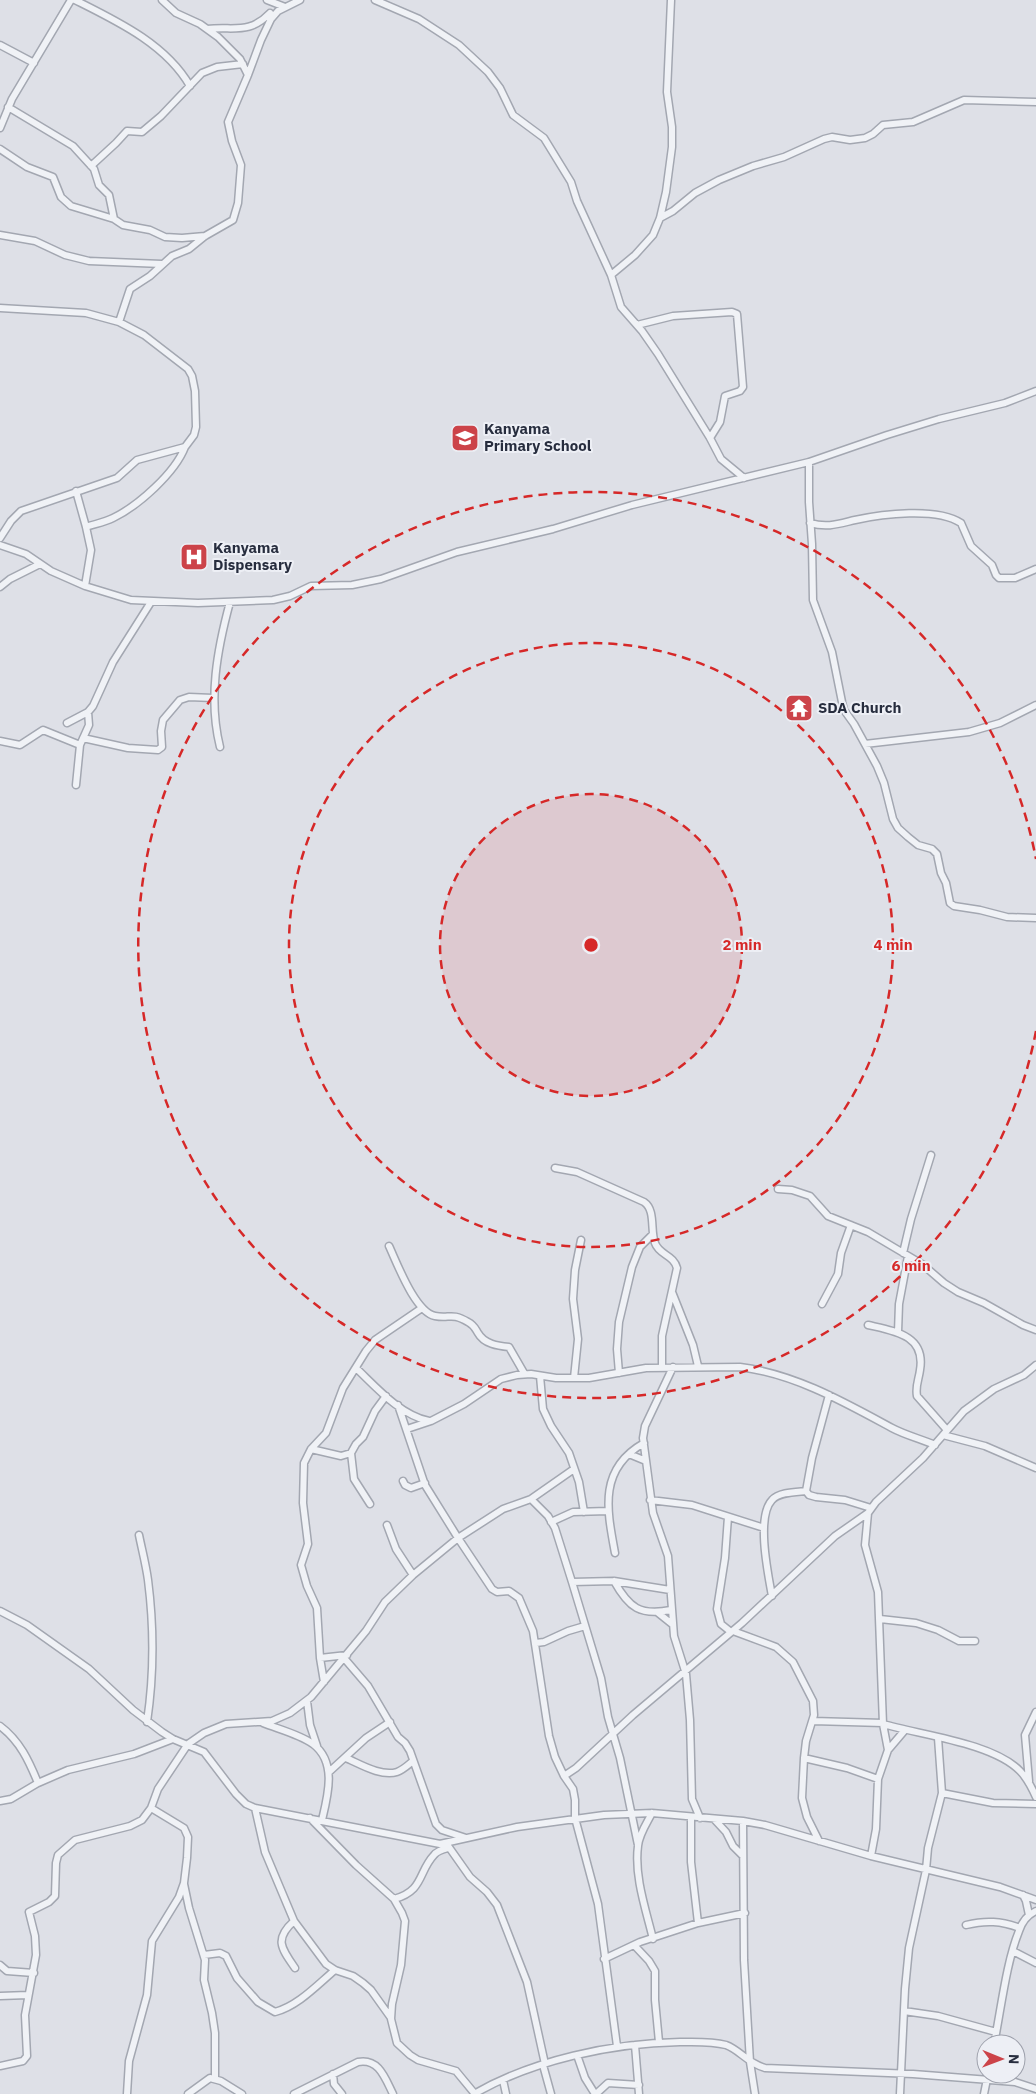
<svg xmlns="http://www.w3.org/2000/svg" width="1036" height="2094" font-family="'IBM Plex Sans',sans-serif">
	<rect width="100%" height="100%" fill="#dee0e7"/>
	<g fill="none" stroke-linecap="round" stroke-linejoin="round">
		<defs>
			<path id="minor" d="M 75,0 C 117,21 166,44 190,86
				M 162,0 L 176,13 L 200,24 L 218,37 L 240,59 L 248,75
				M 267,0 L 285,7
				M 375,0 L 419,19 L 459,45 L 488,72 L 500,88 L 513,115 L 544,138 L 571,182 L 577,201 L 611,275 L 621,307 L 642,331 L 658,354 L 710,438 L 721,459 L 744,478
				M 207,29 C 234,26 249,35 270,13
				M 0,45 L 34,63
				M 8,107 L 73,146 L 94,169 L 99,185 L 109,195 L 114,219
				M 0,128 L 12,99 L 71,0
				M 0,149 L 27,167 L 53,177 L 61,197 L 71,206 L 114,219 L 123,225 L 150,230 L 165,237 L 182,238 L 205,236
				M 91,166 L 116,143 L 127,131 L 142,132 L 161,116 L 202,73 L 217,67 L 243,64
				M 660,218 L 673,211 L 695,193 L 719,180 L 753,166 L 784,157 L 824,139 L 832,137 L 850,140 L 865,138 L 873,134 L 883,125 L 913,122 L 964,100 L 1036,102
				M 0,235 L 35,241 L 65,255 L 89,261 L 162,264
				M 611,275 L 635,255 L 653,235 L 660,218 L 666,192 L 672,147 L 672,127 L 667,92 L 671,0
				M 0,308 L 86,313 L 119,322 L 144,335 L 188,369 L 192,376 L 195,391 L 196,427 L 194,435 L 185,447 L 137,460 L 117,478 L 21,511 L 11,521 L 0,538
				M 119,322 L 130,289 L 150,276 L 172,256 L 189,249 L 205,236 L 233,220 L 238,203 L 241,165 L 232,141 L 228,122 L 248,75 L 261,40 L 271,19 L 278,11 L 300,0
				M 637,325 L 673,316 L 732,312 L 737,314 L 743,387 L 740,391 L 725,396 L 720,422 L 710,438
				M 809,462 L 809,502 L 812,544 L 813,600 L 832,652 L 842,702 L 844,710 L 854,724 L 877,766 L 884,783 L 893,819 L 898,828 L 908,837 L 918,845 L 932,849 L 937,854 L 941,873 L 946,883 L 950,903 L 954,906 L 980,910 L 1007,917 L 1036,918
				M 76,491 L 86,527 L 91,550 L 85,586
				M 810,523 C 827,528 838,524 855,520 C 882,514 937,507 961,523 L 971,546 L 992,565 L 996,575 L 999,578 L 1015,578 L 1036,569
				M 86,527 C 95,524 105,522 113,518 C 138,506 175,473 185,447
				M 0,545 L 26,554 L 51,571 L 85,586 L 131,600 L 198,603 L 273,600 L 290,596 L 311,586 L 352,585 L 381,579 L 457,552 L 553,529 L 632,505 L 809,462 L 887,435 L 939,419 L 1005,403 L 1036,391
				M 0,587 L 10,579 L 40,564
				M 67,723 L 88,712 L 93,706 L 113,662 L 151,602
				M 83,738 L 128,748 L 158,750 L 162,747 L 161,731 L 163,720 L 180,700 L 189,697 L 213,698
				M 0,741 L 20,745 L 43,730 L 80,745
				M 865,744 L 969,732 L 1000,723 L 1036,705
				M 220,747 C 208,699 217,650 230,602
				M 76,785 L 80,745 L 89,725 L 88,712
				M 555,1168 L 577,1172 L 644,1202 C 656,1210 650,1231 655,1243 C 659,1255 674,1255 677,1268 L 662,1336 L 662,1367
				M 778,1189 L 792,1190 L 810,1196 L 828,1216 L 868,1232 L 922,1264 L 944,1283 L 958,1292 L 984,1303 L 1023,1325 L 1036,1330
				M 389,1246 C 397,1263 415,1312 435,1316 C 450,1319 451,1312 468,1322 C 474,1325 475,1328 478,1333 C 484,1344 498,1346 509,1347 L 524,1373
				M 903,1253 L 911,1219 L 931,1155
				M 672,1292 L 693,1345 L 698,1366
				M 822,1304 L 838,1274 L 841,1253 L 851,1225
				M 868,1325 C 894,1331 926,1335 920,1370 C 919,1379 915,1386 917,1396 L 947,1430
				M 898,1332 L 899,1304 L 908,1256
				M 673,1367 L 645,1426 L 643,1438 L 653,1513 L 668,1556 L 674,1636 L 686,1674 L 690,1720 L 692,1799 L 700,1818
				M 356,1368 C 376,1387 400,1415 429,1421
				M 619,1373 L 617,1349 L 619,1322 L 632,1267 L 640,1247 L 652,1235
				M 540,1376 L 543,1409 L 551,1426 L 569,1453 L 579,1482 L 584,1512
				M 574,1378 L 578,1339 L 573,1299 L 575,1270 L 581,1240
				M 829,1395 L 812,1458 L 806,1491 L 809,1495 L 816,1497 L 845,1500 L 871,1508
				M 398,1405 L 425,1485 L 458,1538 L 492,1589 L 497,1592 L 509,1591 L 519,1598 L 533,1631 L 549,1736 L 555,1757 L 564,1776 L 573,1789 L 575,1800 L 575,1818 L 598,1904 L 617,2046
				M 407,1429 L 431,1421 L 464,1404 L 501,1379 L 517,1375 L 531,1374 L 556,1378 L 589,1378 L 646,1368 L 740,1367 C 795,1374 844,1402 892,1428 C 905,1435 921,1439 935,1445
				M 943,1435 L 985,1446 L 1036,1468
				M 311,1449 L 341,1456 L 351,1453
				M 629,1454 L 646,1461
				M 403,1481 L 405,1485 L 411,1488 L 425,1483
				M 531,1499 L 548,1516 L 555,1528 L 572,1582 L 601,1678 L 608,1717 L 620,1758 L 638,1845
				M 650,1500 L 692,1505 L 764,1528
				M 370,1504 L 354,1479 L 351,1453 L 356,1444 L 363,1437 L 375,1411 L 386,1396
				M 728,1517 L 725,1558 L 717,1609 L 721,1624 L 731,1632
				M 551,1522 L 573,1512 L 608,1511
				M 387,1525 L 396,1549 L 413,1575
				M 139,1535 C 142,1550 146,1565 148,1580 C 154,1627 154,1675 147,1722
				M 615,1553 C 607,1510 598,1469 644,1443
				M 614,1581 C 629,1608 640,1616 671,1610
				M 572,1582 L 614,1581 L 670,1590
				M 772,1596 C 768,1574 756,1517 772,1500 C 779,1492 796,1492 806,1491
				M 0,1611 L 27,1625 L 89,1669 L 133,1710 L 162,1732 L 173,1739 L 204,1752 L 236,1794 L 246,1804 L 255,1808 L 440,1844 L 517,1827 L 604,1815 L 652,1813 L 743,1821 L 765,1825 L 871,1856 L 1000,1887 L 1036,1900
				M 657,1612 L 672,1624
				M 880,1619 L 916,1623 L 938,1630 L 959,1641 L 975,1641
				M 733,1631 L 776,1647 L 793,1662 L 813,1701 L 814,1715 L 806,1741 L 804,1758 L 802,1798 L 807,1817 L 819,1841
				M 536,1643 L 544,1642 L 568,1631 L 585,1626
				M 320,1658 L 347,1655
				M 344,1658 L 368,1686 L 398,1737 L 405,1743 L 410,1751 L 436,1824 L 442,1830 L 466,1838
				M 324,1682 L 320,1658 L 317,1608 L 307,1586 L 301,1565 L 308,1544 L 303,1503 L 304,1463 L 311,1449 L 326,1433 L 343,1388 L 366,1351 L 375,1340 L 422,1308
				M 307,1701 L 310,1725 L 317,1746
				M 813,1721 L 883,1723
				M 263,1723 C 278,1729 299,1734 313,1744 C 337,1762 328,1795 322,1820
				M 883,1724 C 921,1735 993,1743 1020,1771 C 1027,1778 1032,1788 1036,1797
				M 0,1726 C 20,1741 29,1761 38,1783
				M 888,1750 L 905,1730
				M 346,1758 C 360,1764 381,1777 397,1772 C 403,1770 408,1765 413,1761
				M 804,1758 L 847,1768 L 878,1779
				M 329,1772 L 366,1738 L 390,1722
				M 564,1776 L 576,1768 L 633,1715 L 742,1623 L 835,1536 L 868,1513
				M 1029,1781 L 1025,1735 L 1036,1712
				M 942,1793 L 993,1803 L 1036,1804
				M 0,1801 L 11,1799 L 38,1783 L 68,1770 L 134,1754 L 173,1739
				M 255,1808 L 265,1852 L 294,1921 L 326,1964 L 335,1970 L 353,1976 L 363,1983 L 371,1990 L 391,2018
				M 652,1813 C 647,1823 639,1834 638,1846 C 634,1876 646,1910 653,1939
				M 691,1817 L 691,1862 L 698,1923
				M 310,1818 L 356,1865 L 394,1899 L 402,1913 L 405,1921 L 401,1965 L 392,2004 L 391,2019 L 397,2043 L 410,2055 L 418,2060 L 456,2071 L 475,2094
				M 714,1819 L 726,1832 L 733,1846 L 742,1855
				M 743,1821 L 744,1960 L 750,2062 L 755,2094
				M 446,1843 L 470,1877 L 487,1892 L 497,1905 L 527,1982 L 545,2064
				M 871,1856 L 876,1829 L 878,1779 L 888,1750 L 883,1724 L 878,1592 L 865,1545 L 868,1513 L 876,1502 L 923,1458 L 964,1411 L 994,1389 L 1024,1375 L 1036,1365
				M 184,1884 L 189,1908 L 205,1960 L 204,1980 L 212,2013 L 215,2033 L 215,2078
				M 1023,1895 L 1026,1901 L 1029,1915
				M 394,1899 C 424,1891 418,1872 434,1855 C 437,1851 444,1849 448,1848
				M 294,1921 C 274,1939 281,1948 295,1968
				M 966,1925 C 986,1920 1001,1921 1020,1928
				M 634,1945 L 649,1961 L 655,1971 L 655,2000 L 659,2042
				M 1013,1951 L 1036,1963
				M 204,1955 L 220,1953 L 226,1956 L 237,1978 L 258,2002 L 275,2012 C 298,2006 317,1985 335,1970
				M 604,1959 L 640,1942 L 698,1923 L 745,1913
				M 0,1965 L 7,1971 L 34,1973
				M 0,1996 L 28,1995
				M 904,2011 L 938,2016 L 996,2032
				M 994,2044 C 1001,2010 1006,1963 1019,1931 C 1022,1922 1027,1915 1036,1911
				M 635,2045 L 639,2094
				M 577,2055 L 585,2078 L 595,2094
				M 543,2065 L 551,2094
				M 0,2066 L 23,2061 L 27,2056 L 25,2015 L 36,1955 L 35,1936 L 29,1912 L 49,1902 L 55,1896 L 56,1863 L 58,1855 L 75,1840 L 130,1826 L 142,1820 L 151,1808 L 158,1789 L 188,1744 L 204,1733 L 226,1724 L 272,1721 L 290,1713 L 311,1697 L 366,1631 L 385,1602 L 413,1575 L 458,1538 L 503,1509 L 531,1499 L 574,1469
				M 333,2074 L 334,2084 L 342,2094
				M 503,2080 L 506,2094
				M 127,2094 L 129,2061 L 147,1995 L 152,1941 L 179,1897 L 184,1883 L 187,1858 L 188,1837 L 184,1828 L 151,1808
				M 188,2094 L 210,2078 L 221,2081 L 242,2094
				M 294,2094 L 358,2062 C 379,2058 385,2078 393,2094
				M 474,2094 C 533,2060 612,2043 680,2042 C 695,2042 711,2041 726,2045 C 740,2050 747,2063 765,2068 L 913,2074 L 1015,2082 L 1036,2089
				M 596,2094 L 608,2083 L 639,2085
				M 900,2094 L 905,1989 L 909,1948 L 926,1870 L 928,1848 L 942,1793 L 938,1738
				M 984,2094 L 988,2074"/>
		</defs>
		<use href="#minor" stroke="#a3a7b1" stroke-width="9"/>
		<use href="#minor" stroke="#f0f2f6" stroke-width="6"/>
	</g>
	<circle cx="591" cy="945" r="151" fill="#d62828" fill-opacity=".12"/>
	<g fill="none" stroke="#d62828" stroke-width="2.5" stroke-dasharray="9 6">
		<circle cx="591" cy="945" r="151"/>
		<circle cx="591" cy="945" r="302"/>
		<path d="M1036 1031A453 453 0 1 1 1036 859"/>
	</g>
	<defs>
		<symbol id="school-square" viewBox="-11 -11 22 22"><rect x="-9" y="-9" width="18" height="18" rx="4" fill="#cc4349" stroke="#edeff5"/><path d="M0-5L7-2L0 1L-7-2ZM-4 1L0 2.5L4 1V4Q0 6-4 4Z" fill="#fff"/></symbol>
		<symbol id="hospital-square" viewBox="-11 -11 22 22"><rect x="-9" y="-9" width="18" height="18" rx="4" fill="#cc4349" stroke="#edeff5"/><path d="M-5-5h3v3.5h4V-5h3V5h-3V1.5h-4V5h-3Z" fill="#fff"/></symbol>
		<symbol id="temple-square" viewBox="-11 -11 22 22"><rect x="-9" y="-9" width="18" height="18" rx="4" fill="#cc4349" stroke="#edeff5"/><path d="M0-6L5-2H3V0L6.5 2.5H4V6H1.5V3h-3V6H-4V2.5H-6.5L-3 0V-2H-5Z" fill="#fff"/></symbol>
	</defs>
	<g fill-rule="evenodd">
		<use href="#school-square" x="449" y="422" width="32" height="32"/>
		<use href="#hospital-square" x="178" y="541" width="32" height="32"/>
		<use href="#temple-square" x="783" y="692" width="32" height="32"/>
	</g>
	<g text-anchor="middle" stroke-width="4" stroke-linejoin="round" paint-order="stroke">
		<g font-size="15" font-weight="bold" fill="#272d3e" stroke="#edeff5" text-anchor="start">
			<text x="484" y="434">Kanyama<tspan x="484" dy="17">Primary School</tspan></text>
			<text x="213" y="553">Kanyama<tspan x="213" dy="17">Dispensary</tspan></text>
			<text x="818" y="713">SDA Church</text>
		</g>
	</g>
	<circle cx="591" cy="945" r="8" fill="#d62828" stroke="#edeff5" stroke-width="2.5"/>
	<g font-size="15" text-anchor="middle" font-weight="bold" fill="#d62828" stroke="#edeff5" stroke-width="4" stroke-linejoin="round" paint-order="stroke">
		<text x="742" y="950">2 min</text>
		<text x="893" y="950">4 min</text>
		<text x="911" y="1271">6 min</text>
	</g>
	<g transform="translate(1001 2059) rotate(91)"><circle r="24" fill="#edeff5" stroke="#9ea1ac"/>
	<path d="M0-4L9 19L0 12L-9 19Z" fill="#cc4349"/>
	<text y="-8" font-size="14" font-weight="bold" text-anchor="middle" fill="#272d3e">N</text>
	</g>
</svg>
